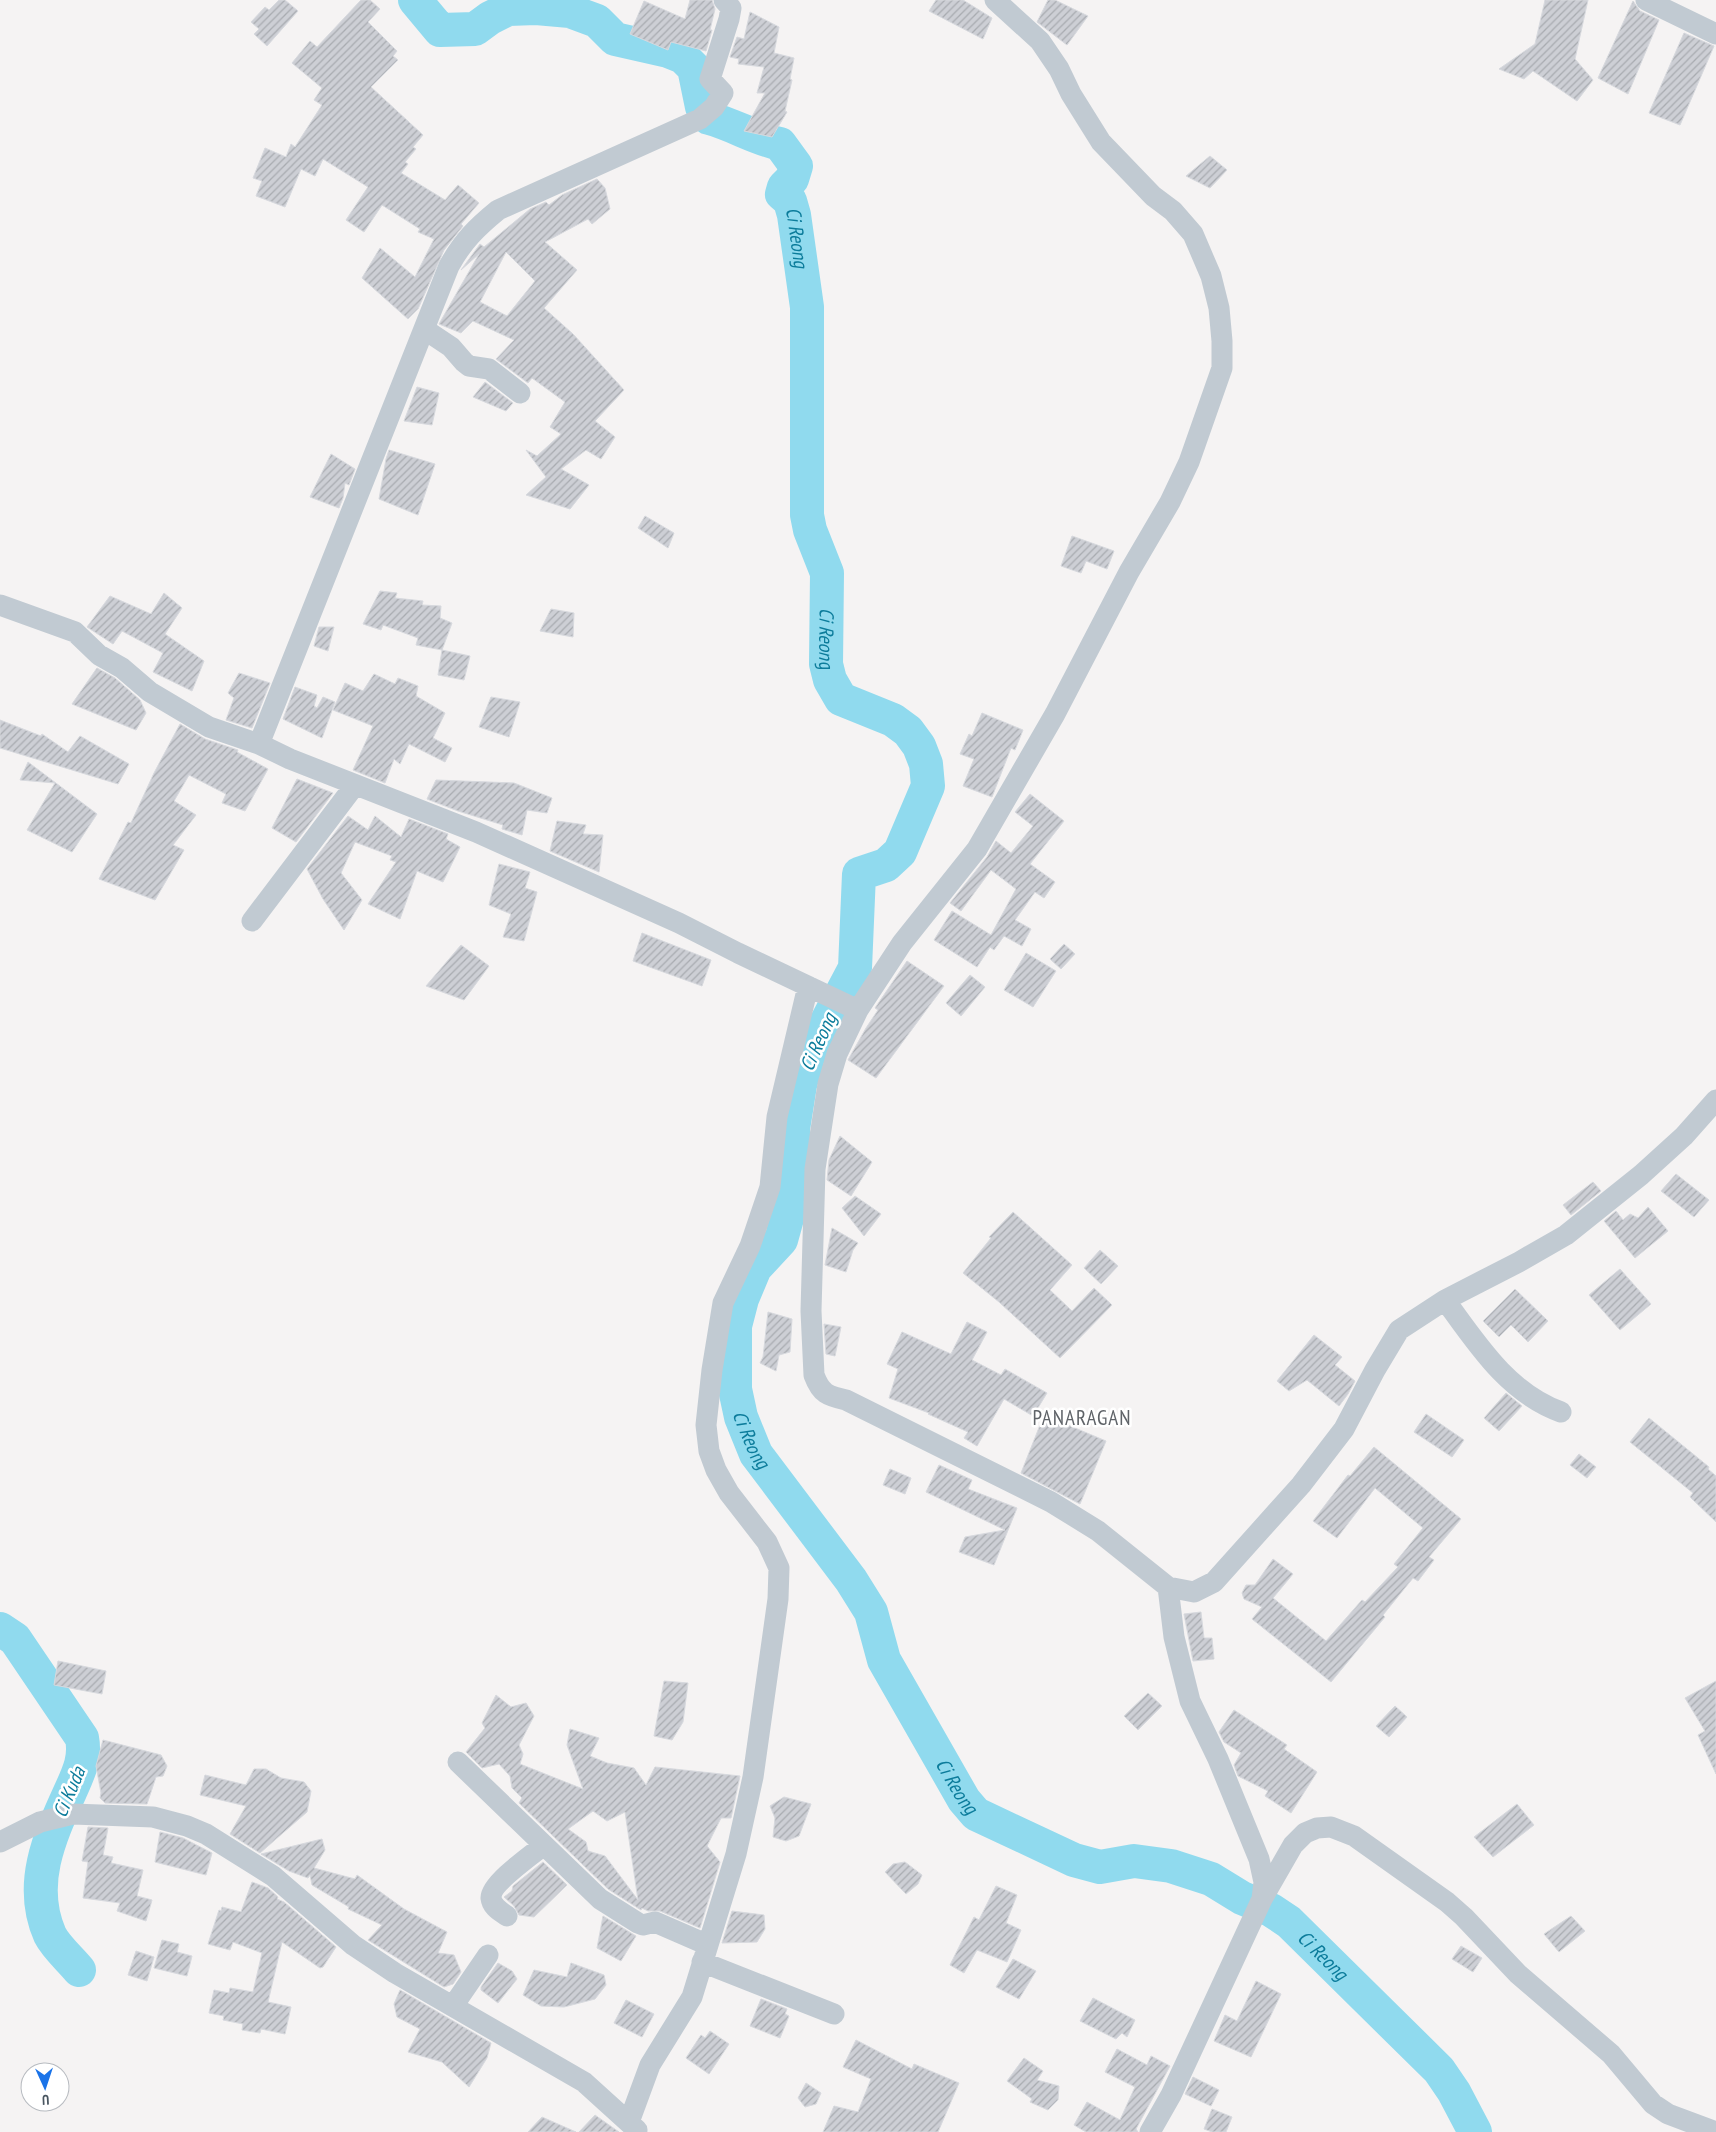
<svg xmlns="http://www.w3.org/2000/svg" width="1716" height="2132" font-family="'PT Sans Narrow',sans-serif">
	<defs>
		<pattern id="building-hatch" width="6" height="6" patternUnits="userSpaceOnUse" patternTransform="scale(1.25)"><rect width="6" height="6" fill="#cdcfd5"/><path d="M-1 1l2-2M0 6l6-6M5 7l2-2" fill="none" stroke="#a8abb0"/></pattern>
	</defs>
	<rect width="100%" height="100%" fill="#f5f3f3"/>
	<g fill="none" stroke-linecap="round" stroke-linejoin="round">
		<g stroke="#90daee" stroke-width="34">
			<path id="s1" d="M 415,0 L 440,30 L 475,29 L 490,18 L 508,9 L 536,8 L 570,11 L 597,21 L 615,39 L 668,51 L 683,57 L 694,68 L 702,107 L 709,118 C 734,125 755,138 780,144 L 796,166 L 792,179 L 784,187 L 782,194 L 790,201 L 794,215 L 807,307 L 807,515 L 810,530 L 827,573 L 826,664 L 830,680 L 841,699 L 893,720 L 908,731 L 919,746 L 926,764 L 928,786 L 900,852 L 886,865 L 859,874 L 855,968 L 808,1057 L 800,1085 L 793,1129 L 797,1182 L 781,1240 L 755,1268 L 742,1299 L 735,1326 L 735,1389 L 741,1417 L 756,1454 L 851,1580 L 871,1612 L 884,1660 L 964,1800 L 976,1814 L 1074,1860 L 1100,1867 L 1134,1861 L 1171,1866 L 1211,1879 L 1242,1898 L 1271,1910 L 1289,1922 L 1439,2070 L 1454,2092 L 1475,2132"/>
			<path d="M 0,1629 L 15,1639 L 82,1738 C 86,1759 78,1774 70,1792 C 49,1838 28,1885 50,1935 C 56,1947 70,1959 79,1970"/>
		</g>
	</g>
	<path fill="url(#building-hatch)" stroke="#d7d9de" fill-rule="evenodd" d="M 279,0 L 285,0 L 298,11 L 267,46 L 254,34 L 259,29 L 251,22 L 265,7 L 269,10 Z
		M 361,0 L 370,0 L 380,9 L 368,22 L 397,51 L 393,56 L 398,60 L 371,87 L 423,135 L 413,147 L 416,149 L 405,162 L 408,164 L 401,173 L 445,200 L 458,185 L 479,203 L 461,224 L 463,226 L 444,250 L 418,309 L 408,319 L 362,278 L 380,248 L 415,277 L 434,239 L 418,232 L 420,229 L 382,205 L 364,232 L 346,220 L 368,187 L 323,159 L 315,176 L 301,169 L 285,207 L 256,196 L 262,181 L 253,178 L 265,148 L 286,157 L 291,144 L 295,147 L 322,105 L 314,100 L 322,88 L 292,63 L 310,41 L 317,47 Z
		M 690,0 L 712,0 L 715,9 L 710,30 L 712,30 L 706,51 L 671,42 L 668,50 L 630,34 L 644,1 L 685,19 Z
		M 936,0 L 963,0 L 992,18 L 983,39 L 929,11 Z
		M 1048,0 L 1055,0 L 1088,16 L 1067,45 L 1037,22 Z
		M 1545,0 L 1588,0 L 1575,59 L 1593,80 L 1577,101 L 1533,71 L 1524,79 L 1499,69 L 1535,44 Z
		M 1633,1 L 1640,11 L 1659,20 L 1628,94 L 1598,78 Z
		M 750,12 L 779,27 L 774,53 L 794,58 L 790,79 L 792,80 L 785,111 L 787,112 L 772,137 L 744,131 L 765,93 L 757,93 L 764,67 L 738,64 L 739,59 L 730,57 L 737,37 L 744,39 Z
		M 1684,33 L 1714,46 L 1680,125 L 1649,113 Z
		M 1210,156 L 1227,170 L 1210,188 L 1186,176 Z
		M 597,179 L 605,188 L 610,209 L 592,224 L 588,219 L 545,242 L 577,270 L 544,308 L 573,334 L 624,390 L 595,421 L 615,437 L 601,459 L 586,450 L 561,469 L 589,485 L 570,509 L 526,495 L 546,477 L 526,450 L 537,456 L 561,434 L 550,427 L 565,402 L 532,378 L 528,383 L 496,359 L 514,340 L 473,321 L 461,333 L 439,324 L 479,254 L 461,270 L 480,244 L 484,247 L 530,209 L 546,202 L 549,205 L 562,195 ZM 506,252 L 535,281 L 507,316 L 480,302 Z
		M 485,382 L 513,403 L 506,411 L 473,397 Z
		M 417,387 L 439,393 L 432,425 L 404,421 Z
		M 389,450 L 435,464 L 418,515 L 379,499 L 386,459 Z
		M 331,454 L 355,469 L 349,485 L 345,483 L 343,498 L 339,508 L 310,497 Z
		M 645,516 L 674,533 L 668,548 L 638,528 Z
		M 1072,536 L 1114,551 L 1107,569 L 1086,561 L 1081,573 L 1061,566 Z
		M 380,591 L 397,593 L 395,598 L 423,601 L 422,605 L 441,606 L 440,618 L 452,623 L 442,650 L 416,645 L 418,638 L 383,625 L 381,630 L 363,624 Z
		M 164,593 L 182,608 L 165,634 L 204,661 L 192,691 L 153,672 L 163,653 L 122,631 L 113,644 L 87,627 L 110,596 L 151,614 Z
		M 551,609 L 574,613 L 573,637 L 540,631 Z
		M 319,627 L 334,627 L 328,651 L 314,646 Z
		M 442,650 L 470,656 L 464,680 L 438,675 Z
		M 97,668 L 115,678 L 140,700 L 146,713 L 136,730 L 72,704 Z
		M 239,673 L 270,683 L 252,728 L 226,720 L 234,698 L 228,693 Z
		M 374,674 L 395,684 L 398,678 L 418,686 L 416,696 L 445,713 L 433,738 L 452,748 L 445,762 L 409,744 L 400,764 L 394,759 L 385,783 L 353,770 L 373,726 L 333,710 L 345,683 L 363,691 Z
		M 295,687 L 317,695 L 314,706 L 317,708 L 323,697 L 335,702 L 322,738 L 283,719 Z
		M 491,697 L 520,702 L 509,737 L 479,727 Z
		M 982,713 L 1023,730 L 1015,750 L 1011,748 L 992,797 L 963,786 L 974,759 L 960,754 L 969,734 L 972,736 Z
		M 0,720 L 41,736 L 42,734 L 68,752 L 80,736 L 129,764 L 118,784 L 0,748 Z
		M 180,724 L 205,739 L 238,750 L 237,752 L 268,769 L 245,811 L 222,803 L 226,794 L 189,775 L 174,801 L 196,815 L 173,845 L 184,850 L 155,900 L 99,879 L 128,822 L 131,823 L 154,773 Z
		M 28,762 L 97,814 L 72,852 L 27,830 L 55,783 L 20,780 Z
		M 297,779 L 333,793 L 296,842 L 272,828 Z
		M 436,780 L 514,783 L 552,798 L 547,813 L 527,810 L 522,835 L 502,829 L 503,825 L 458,811 L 427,799 Z
		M 1030,794 L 1064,821 L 1030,864 L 1055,882 L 1044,898 L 1035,892 L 1015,920 L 1031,929 L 1022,946 L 1004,936 L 994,950 L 990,947 L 977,967 L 934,940 L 952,911 L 991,935 L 1016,889 L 991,870 L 961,911 L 950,903 L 987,857 L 996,841 L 1011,853 L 1033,826 L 1015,812 Z
		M 348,816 L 368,830 L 375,816 L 401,837 L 409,819 L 448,834 L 446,839 L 460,847 L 443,882 L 417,871 L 400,919 L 368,904 L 396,862 L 390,860 L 392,856 L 355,842 L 341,873 L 362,900 L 344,930 L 323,899 L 307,869 Z
		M 557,821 L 586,825 L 583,834 L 603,835 L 599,872 L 550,851 Z
		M 499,864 L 530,872 L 525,888 L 537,892 L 524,941 L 503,937 L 511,914 L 489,905 Z
		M 642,933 L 711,960 L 702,986 L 633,961 Z
		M 1064,944 L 1075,954 L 1061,969 L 1050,959 Z
		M 461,945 L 489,966 L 464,1000 L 426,986 Z
		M 1026,953 L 1056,971 L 1033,1007 L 1004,990 Z
		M 907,961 L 944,986 L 876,1078 L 848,1060 L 866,1028 L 878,1010 L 875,1008 Z
		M 970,975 L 985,987 L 961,1016 L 946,1003 Z
		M 840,1136 L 872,1162 L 851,1196 L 827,1180 L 829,1160 Z
		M 1676,1174 L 1709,1200 L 1694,1217 L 1661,1191 Z
		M 1593,1182 L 1601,1191 L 1571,1215 L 1563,1205 Z
		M 855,1196 L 881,1214 L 864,1236 L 842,1208 Z
		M 1648,1207 L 1668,1231 L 1635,1258 L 1604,1221 L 1616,1211 L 1623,1220 L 1630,1214 L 1638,1218 Z
		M 1013,1212 L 1072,1265 L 1050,1290 L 1072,1311 L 1094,1288 L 1112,1305 L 1060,1358 L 999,1302 L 963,1273 L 991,1238 L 989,1237 Z
		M 832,1228 L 858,1243 L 853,1250 L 846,1272 L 825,1265 Z
		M 1100,1250 L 1118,1266 L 1101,1284 L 1084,1268 Z
		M 1620,1269 L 1651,1304 L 1620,1330 L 1589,1295 Z
		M 1515,1289 L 1548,1321 L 1528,1342 L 1511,1325 L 1499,1337 L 1483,1321 Z
		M 768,1312 L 792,1319 L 790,1352 L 779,1355 L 776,1371 L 760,1363 L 763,1357 Z
		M 967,1322 L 987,1332 L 972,1360 L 1001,1375 L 1005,1369 L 1047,1393 L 1033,1416 L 1004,1399 L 977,1446 L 964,1438 L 968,1432 L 928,1414 L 929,1413 L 889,1398 L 898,1369 L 887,1364 L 902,1332 L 951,1354 Z
		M 824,1324 L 841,1327 L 835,1356 L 826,1354 Z
		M 1314,1335 L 1342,1357 L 1335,1365 L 1355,1381 L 1348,1394 L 1339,1406 L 1307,1380 L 1289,1391 L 1277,1381 Z
		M 1506,1393 L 1522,1406 L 1499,1431 L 1484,1418 Z
		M 1426,1414 L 1464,1440 L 1452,1457 L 1414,1432 Z
		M 1044,1415 L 1106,1441 L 1080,1504 L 1021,1473 Z
		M 1649,1418 L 1709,1467 L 1708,1469 L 1716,1476 L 1716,1522 L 1690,1497 L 1693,1493 L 1630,1442 Z
		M 1374,1447 L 1461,1519 L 1429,1557 L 1434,1560 L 1418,1581 L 1413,1578 L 1383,1615 L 1385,1617 L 1331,1682 L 1252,1619 L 1262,1607 L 1244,1599 L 1242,1593 L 1246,1585 L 1255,1585 L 1273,1559 L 1293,1574 L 1273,1598 L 1326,1641 L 1362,1600 L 1365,1602 L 1398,1567 L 1394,1564 L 1423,1528 L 1375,1488 L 1337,1538 L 1313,1521 L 1348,1475 L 1350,1476 Z
		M 1579,1454 L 1596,1467 L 1587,1478 L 1570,1465 Z
		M 939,1465 L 972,1480 L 968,1489 L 1017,1508 L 994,1565 L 959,1552 L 965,1537 L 1005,1530 L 926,1492 Z
		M 890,1469 L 911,1478 L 905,1494 L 883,1485 Z
		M 1201,1612 L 1204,1638 L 1212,1638 L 1214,1659 L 1193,1661 L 1184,1614 Z
		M 58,1661 L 106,1671 L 102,1694 L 54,1685 Z
		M 664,1681 L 688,1683 L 683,1722 L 672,1740 L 654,1736 Z
		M 1716,1681 L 1716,1774 L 1698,1735 L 1705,1731 L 1685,1698 Z
		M 1148,1693 L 1162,1706 L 1138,1730 L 1124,1716 Z
		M 496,1695 L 511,1707 L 526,1703 L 534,1716 L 519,1745 L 523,1754 L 520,1764 L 583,1789 L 567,1745 L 570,1729 L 599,1738 L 590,1756 L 607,1763 L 634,1768 L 646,1785 L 655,1767 L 740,1776 L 731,1818 L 721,1818 L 707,1846 L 720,1862 L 700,1928 L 660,1911 L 648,1911 L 642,1908 L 641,1910 L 608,1889 L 519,1803 L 522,1798 L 512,1788 L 510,1776 L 499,1764 L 482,1768 L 466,1752 L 485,1728 L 482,1723 ZM 593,1811 L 607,1821 L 625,1812 L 638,1900 L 605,1856 L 588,1851 L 586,1842 L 568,1829 Z
		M 1395,1706 L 1407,1717 L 1389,1737 L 1376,1726 Z
		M 1234,1710 L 1287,1745 L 1284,1749 L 1317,1772 L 1291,1813 L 1265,1796 L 1268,1791 L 1238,1776 L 1234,1765 L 1241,1753 L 1224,1742 L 1219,1732 Z
		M 103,1740 L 161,1755 L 167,1766 L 163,1776 L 156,1777 L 147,1804 L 105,1803 L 100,1798 L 101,1793 L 96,1766 Z
		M 254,1769 L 266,1769 L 281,1778 L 304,1782 L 311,1791 L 307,1812 L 260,1853 L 230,1834 L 246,1806 L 200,1795 L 205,1775 L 246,1785 Z
		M 784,1797 L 811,1804 L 799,1836 L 786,1841 L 773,1837 L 775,1818 L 770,1806 Z
		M 1517,1804 L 1534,1825 L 1493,1857 L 1474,1837 Z
		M 88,1827 L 108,1828 L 103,1855 L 113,1857 L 111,1863 L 143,1870 L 137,1896 L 152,1900 L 146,1921 L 117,1911 L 120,1903 L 83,1898 L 88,1862 L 82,1861 Z
		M 160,1832 L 183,1838 L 212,1853 L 206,1875 L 155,1862 Z
		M 322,1839 L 325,1850 L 314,1868 L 355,1879 L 357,1875 L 404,1909 L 447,1932 L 438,1953 L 454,1955 L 461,1972 L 453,1984 L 444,1987 L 368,1940 L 382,1925 L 348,1909 L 349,1907 L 312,1885 L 310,1875 L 308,1878 L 289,1871 L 261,1854 Z
		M 543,1862 L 567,1885 L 534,1917 L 519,1915 L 514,1906 L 504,1897 L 512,1891 L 513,1886 Z
		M 905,1862 L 922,1875 L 918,1884 L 906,1894 L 885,1872 L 893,1864 Z
		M 252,1882 L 268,1888 L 278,1897 L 277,1899 L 284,1902 L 336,1947 L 323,1967 L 320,1968 L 282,1942 L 268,2002 L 291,2007 L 285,2034 L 261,2029 L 260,2033 L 242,2030 L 243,2024 L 223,2020 L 224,2016 L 209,2013 L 214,1990 L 229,1993 L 230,1988 L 253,1992 L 262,1953 L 233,1942 L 230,1950 L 208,1944 L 219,1910 L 221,1911 L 222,1907 L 241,1912 Z
		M 996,1886 L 1017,1895 L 1006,1923 L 1021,1930 L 1007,1962 L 977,1950 L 964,1973 L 950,1965 L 974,1917 L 979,1920 Z
		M 732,1911 L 764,1915 L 765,1929 L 757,1942 L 722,1943 Z
		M 603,1916 L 636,1936 L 621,1961 L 597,1948 Z
		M 1571,1916 L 1585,1931 L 1559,1952 L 1544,1934 Z
		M 162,1940 L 179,1944 L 177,1952 L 192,1956 L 187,1976 L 154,1968 Z
		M 1461,1946 L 1482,1958 L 1473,1972 L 1452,1959 Z
		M 136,1951 L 154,1957 L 147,1981 L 128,1975 Z
		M 1013,1959 L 1036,1971 L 1019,1999 L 996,1987 Z
		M 498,1963 L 512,1971 L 517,1979 L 498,2003 L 481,1990 L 481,1987 Z
		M 571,1963 L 604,1975 L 606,1985 L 595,1999 L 564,2007 L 541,2006 L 523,1995 L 534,1970 L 567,1977 Z
		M 1256,1981 L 1281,1994 L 1251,2057 L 1214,2041 L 1225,2015 L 1237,2021 Z
		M 400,1990 L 491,2043 L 487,2058 L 469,2087 L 442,2062 L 408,2052 L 420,2029 L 397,2017 L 394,2004 Z
		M 1093,1998 L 1135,2020 L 1127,2037 L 1122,2033 L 1116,2039 L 1080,2021 Z
		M 761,1999 L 787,2009 L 785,2014 L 789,2016 L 780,2038 L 750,2026 Z
		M 626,2000 L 654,2014 L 642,2037 L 614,2023 Z
		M 710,2031 L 729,2044 L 709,2074 L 686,2058 L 701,2035 L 705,2038 Z
		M 856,2040 L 912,2069 L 914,2064 L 959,2083 L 938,2132 L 823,2132 L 834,2106 L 858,2112 L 871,2079 L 843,2067 Z
		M 1117,2049 L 1147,2065 L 1151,2056 L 1170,2066 L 1136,2129 L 1138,2132 L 1086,2132 L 1074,2125 L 1087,2102 L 1120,2120 L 1135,2087 L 1105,2072 Z
		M 1024,2058 L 1043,2071 L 1037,2080 L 1059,2086 L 1058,2100 L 1048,2110 L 1030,2102 L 1032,2099 L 1007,2081 Z
		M 1193,2077 L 1219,2090 L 1211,2106 L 1185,2094 Z
		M 806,2083 L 821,2093 L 816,2104 L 805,2107 L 798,2098 Z
		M 1212,2109 L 1232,2117 L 1226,2132 L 1212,2132 L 1204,2129 Z
		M 595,2115 L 619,2132 L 579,2132 Z
		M 542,2117 L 576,2132 L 528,2132 Z"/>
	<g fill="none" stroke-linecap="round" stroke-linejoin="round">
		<path stroke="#c1cad2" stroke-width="21" d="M 995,0 L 1040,41 L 1059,69 L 1071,94 L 1101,142 L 1153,196 L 1173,211 L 1193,234 L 1211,276 L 1219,308 L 1222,341 L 1222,368 L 1189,462 L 1170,502 L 1129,572 L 1055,714 L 977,849 L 902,943 L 858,1010 L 837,1054 L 828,1084 L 815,1169 L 811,1311 L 814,1375 C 821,1394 828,1396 846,1400 L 1051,1502 L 1098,1531 L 1168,1587 L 1194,1592 L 1214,1582 L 1301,1485 L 1344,1429 L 1375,1370 L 1399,1330 L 1445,1300 L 1519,1262 L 1566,1235 L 1641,1175 L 1684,1136 L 1716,1100
			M 1646,0 L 1716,34
			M 424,329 L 451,347 L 464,362 L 469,366 L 489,369 L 520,393
			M 0,605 L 75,632 L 99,655 L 122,668 L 150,692 L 209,727 L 259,744 L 290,759 L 476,832 L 679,923 L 738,953 L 858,1010
			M 259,744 L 449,266 C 463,241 476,228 498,210 L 700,119 L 714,107 L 723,93 L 710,79 L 729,19 L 731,8 L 724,0
			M 252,921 L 355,785
			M 1445,1300 C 1477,1344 1508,1393 1561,1412
			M 1168,1587 L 1174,1637 L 1190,1701 L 1218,1759 L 1259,1859 L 1264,1882 L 1262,1899
			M 458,1762 L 600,1899 L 638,1923 L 643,1925 L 655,1922 L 708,1945
			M 0,1842 L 40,1822 L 73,1814 L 153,1817 L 187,1826 L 206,1834 L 273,1876 L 353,1945 L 395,1973 L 584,2082 L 637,2130
			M 507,1916 C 500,1911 492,1907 491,1898 C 490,1884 533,1854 544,1845
			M 702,1962 L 834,2014
			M 453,2006 L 488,1955
			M 629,2122 L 650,2065 L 692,1997 L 736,1854 L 753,1777 L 778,1599 L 779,1568 L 767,1542 L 729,1493 L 716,1470 L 709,1451 L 706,1425 L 712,1370 L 723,1303 L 750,1246 L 770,1187 L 777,1117 L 808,986
			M 1150,2132 L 1171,2095 L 1262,1899 L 1293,1845 L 1305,1833 L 1317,1828 L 1331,1827 L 1354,1836 L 1447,1902 L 1464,1917 L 1518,1974 L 1611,2054 L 1653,2104 L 1668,2114 L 1716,2132"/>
	</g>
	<g text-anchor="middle" stroke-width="5" stroke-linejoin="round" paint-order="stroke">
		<g font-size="20" font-style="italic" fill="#0c7c9b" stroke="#fff">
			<text dy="7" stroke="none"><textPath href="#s1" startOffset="551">Ci Reong</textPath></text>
			<text dy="7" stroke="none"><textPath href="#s1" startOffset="956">Ci Reong</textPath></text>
			<text transform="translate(818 1042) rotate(-66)" y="7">Ci Reong</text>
			<text dy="7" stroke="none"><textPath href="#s1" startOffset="1872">Ci Reong</textPath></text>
			<text dy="7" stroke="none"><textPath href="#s1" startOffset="2278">Ci Reong</textPath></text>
			<text transform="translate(69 1792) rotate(-67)" y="7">Ci Kuda</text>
			<text dy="7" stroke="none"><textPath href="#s1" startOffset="2698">Ci Reong</textPath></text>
		</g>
		<g font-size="21" letter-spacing="1" fill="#5f6368" stroke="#fff">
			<text x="1082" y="1425">PANARAGAN</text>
		</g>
	</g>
	<g transform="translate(45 2087) rotate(177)"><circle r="24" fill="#ffffff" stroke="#b7bbc0"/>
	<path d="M0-4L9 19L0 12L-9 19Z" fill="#1a73e8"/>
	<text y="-8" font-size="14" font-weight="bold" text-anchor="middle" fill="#4a5661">U</text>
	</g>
</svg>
